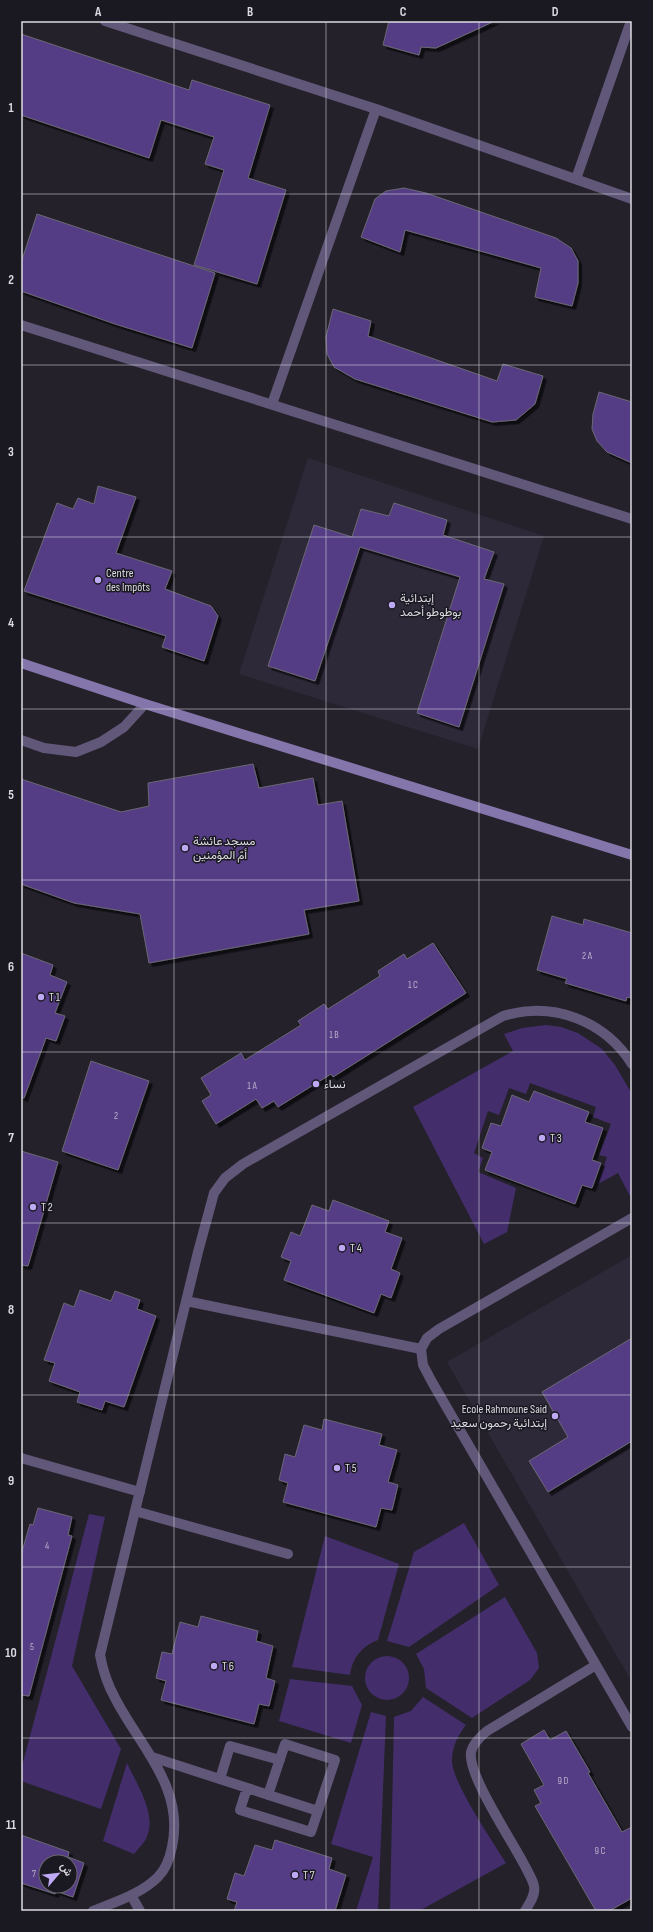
<svg xmlns="http://www.w3.org/2000/svg" width="653" height="1932" font-family="'Sofia Sans Condensed',Vazirmatn,sans-serif">
	<defs>
		<filter id="shadow"><feDropShadow dx="3.5" dy="3.5" stdDeviation="0" flood-color="#0009"/></filter>
	</defs>
	<rect width="100%" height="100%" fill="#24212b"/>
	<path fill="#2e2939" d="M 308,458 L 544,536 L 478,749 L 239,674 Z
		M 632,1255 L 632,1682 L 447,1362 Z"/>
	<path fill="#432e6b" d="M 546,1025 L 561,1027 L 578,1033 L 602,1049 L 615,1065 L 632,1094 L 632,1194 L 630,1196 L 618,1173 L 598,1184 L 607,1157 L 599,1155 L 611,1124 L 593,1117 L 596,1107 L 530,1083 L 526,1094 L 509,1088 L 499,1115 L 488,1111 L 474,1153 L 483,1158 L 478,1172 L 516,1188 L 507,1232 L 484,1244 L 413,1107 L 513,1051 L 504,1034 L 522,1028 Z
		M 89,1514 L 105,1517 L 72,1666 L 121,1749 L 101,1809 L 21,1781 L 21,1770 Z
		M 464,1523 L 499,1585 L 409,1647 L 387,1641 L 414,1552 Z
		M 325,1536 L 399,1564 L 378,1640 C 362,1646 352,1658 350,1675 L 292,1667 Z
		M 505,1597 L 537,1653 L 539,1668 L 530,1680 L 472,1718 L 426,1688 L 424,1669 L 416,1654 Z
		M365 1678a22 22 0 1 1 44 0a22 22 0 1 1-44 0Z
		M 290,1679 L 352,1686 L 362,1705 L 351,1743 L 279,1721 Z
		M 423,1697 L 466,1725 C 458,1735 452,1747 452,1761 C 452,1782 493,1842 506,1863 L 419,1911 L 390,1911 L 394,1717 L 411,1711 Z
		M 371,1712 L 386,1716 L 378,1911 L 356,1911 L 373,1857 L 331,1844 Z
		M 127,1763 C 137,1785 158,1815 146,1839 C 143,1844 138,1849 134,1854 L 103,1841 Z"/>
	<path fill="#553c85" stroke="#6b6874" fill-rule="evenodd" filter="url(#shadow)" d="M 389,21 L 495,21 L 436,48 L 421,47 L 419,55 L 383,45 Z
		M 21,34 L 189,90 L 192,80 L 270,105 L 248,178 L 286,190 L 257,284 L 194,265 L 224,170 L 205,164 L 214,137 L 161,120 L 149,158 L 21,115 Z
		M 404,188 L 426,193 L 556,238 L 571,248 L 578,261 L 578,283 L 572,306 L 535,297 L 541,268 L 405,230 L 400,252 L 361,237 L 375,199 L 386,191 Z
		M 37,214 L 215,273 L 192,348 L 115,324 L 21,291 L 21,263 Z
		M 333,309 L 371,321 L 368,336 L 497,381 L 503,364 L 543,376 L 535,404 L 516,420 L 492,422 L 355,379 L 334,367 L 327,354 L 326,337 Z
		M 599,392 L 632,402 L 632,463 L 607,452 L 597,441 L 592,429 L 593,414 Z
		M 98,486 L 136,497 L 116,553 L 172,571 L 165,589 L 211,606 L 218,616 L 204,661 L 162,647 L 166,636 L 24,591 L 57,503 L 73,509 L 78,498 L 94,504 Z
		M 394,503 L 447,520 L 443,535 L 494,552 L 484,579 L 504,584 L 459,727 L 417,713 L 460,577 L 360,547 L 315,681 L 268,666 L 314,525 L 352,537 L 361,509 L 389,516 Z
		M 253,764 L 259,788 L 313,778 L 318,805 L 342,801 L 359,901 L 304,910 L 309,934 L 149,963 L 140,914 L 74,903 L 21,884 L 21,779 L 121,812 L 149,806 L 148,783 Z
		M 552,916 L 583,925 L 584,919 L 632,933 L 632,998 L 627,997 L 626,1001 L 565,983 L 567,979 L 537,970 Z
		M 433,943 L 466,993 L 333,1077 L 331,1074 L 278,1107 L 274,1101 L 262,1108 L 256,1099 L 216,1124 L 202,1101 L 211,1095 L 201,1078 L 241,1053 L 245,1060 L 301,1025 L 298,1021 L 324,1004 L 328,1009 L 380,976 L 378,971 L 404,954 L 407,959 Z
		M 21,953 L 53,965 L 50,975 L 67,982 L 55,1013 L 65,1016 L 56,1041 L 46,1038 L 24,1098 L 21,1097 Z
		M 91,1061 L 149,1081 L 118,1170 L 62,1151 Z
		M 534,1091 L 589,1112 L 585,1122 L 603,1128 L 592,1160 L 601,1163 L 592,1188 L 582,1185 L 575,1204 L 485,1170 L 492,1152 L 482,1148 L 491,1123 L 501,1126 L 512,1095 L 529,1102 Z
		M 21,1151 L 58,1162 L 28,1266 L 21,1265 Z
		M 333,1200 L 389,1221 L 385,1232 L 402,1238 L 391,1269 L 400,1273 L 391,1298 L 381,1294 L 374,1313 L 284,1280 L 291,1261 L 281,1257 L 291,1232 L 300,1236 L 312,1205 L 329,1211 Z
		M 80,1290 L 111,1301 L 115,1291 L 140,1300 L 137,1309 L 156,1316 L 124,1407 L 105,1401 L 102,1410 L 77,1402 L 80,1392 L 49,1381 L 55,1363 L 44,1360 L 64,1303 L 74,1307 Z
		M 632,1338 L 632,1441 L 548,1492 L 529,1461 L 568,1437 L 542,1392 Z
		M 324,1419 L 382,1434 L 379,1445 L 397,1450 L 388,1482 L 398,1485 L 392,1510 L 381,1508 L 376,1527 L 283,1502 L 288,1483 L 279,1480 L 285,1454 L 295,1457 L 304,1425 L 322,1430 Z
		M 38,1508 L 72,1517 L 68,1535 L 72,1536 L 29,1696 L 21,1695 L 21,1555 L 30,1524 L 33,1525 Z
		M 201,1616 L 258,1631 L 256,1641 L 273,1646 L 266,1678 L 275,1681 L 269,1706 L 259,1704 L 254,1724 L 161,1700 L 166,1681 L 156,1678 L 162,1652 L 172,1654 L 180,1622 L 198,1627 Z
		M 544,1730 L 550,1740 L 566,1731 L 590,1772 L 588,1773 L 622,1832 L 632,1827 L 632,1898 L 609,1911 L 596,1911 L 535,1806 L 541,1803 L 534,1790 L 544,1785 L 521,1744 Z
		M 21,1835 L 69,1852 L 68,1857 L 84,1863 L 73,1897 L 56,1891 L 55,1894 L 21,1883 ZM 46,1862 L 70,1862 L 70,1886 L 46,1886 Z
		M 275,1840 L 332,1858 L 329,1869 L 346,1875 L 335,1911 L 234,1911 L 237,1902 L 227,1899 L 235,1873 L 244,1876 L 255,1845 L 272,1850 Z"/>
	<g fill="none" stroke-linecap="round" stroke-linejoin="round">
		<path stroke="#615879" stroke-width="10" d="M 105,21 L 376,109 L 632,199
			M 576,179 L 631,21
			M 21,325 L 632,519
			M 272,404 L 376,109
			M 21,740 L 44,748 L 76,752 L 101,742 L 124,727 L 145,704
			M 186,1301 L 421,1349 L 427,1338 L 439,1329 L 632,1218
			M 421,1349 L 423,1365 L 432,1382 L 632,1727
			M 21,1458 L 140,1492
			M 135,1511 L 288,1554
			M 152,1757 L 318,1811 L 335,1760 L 285,1744 L 268,1795
			M 220,1779 L 230,1746 L 280,1760
			M 247,1788 L 240,1810 L 311,1832 L 318,1811
			M 131,1895 L 140,1911
			M 93,1911 C 115,1902 141,1894 158,1877 C 165,1870 170,1857 172,1847 C 185,1787 140,1747 115,1698 C 107,1684 103,1671 100,1655 L 198,1252 L 214,1193 L 225,1178 L 243,1164 L 503,1016 C 552,1001 604,1020 632,1064
			M 525,1911 C 529,1904 536,1895 534,1886 C 533,1881 530,1876 528,1872 C 516,1846 467,1776 471,1752 C 473,1743 481,1736 487,1731 L 596,1665"/>
		<path stroke="#8475aa" stroke-width="10" d="M 21,663 L 145,704 L 632,855"/>
	</g>
	<path fill="none" stroke="#dcdae1" stroke-width="1" stroke-opacity="0.55" d="M 174,21 L 174,1911M 326,21 L 326,1911M 479,21 L 479,1911M 21,194 L 632,194M 21,365 L 632,365M 21,537 L 632,537M 21,709 L 632,709M 21,880 L 632,880M 21,1052 L 632,1052M 21,1223 L 632,1223M 21,1395 L 632,1395M 21,1567 L 632,1567M 21,1738 L 632,1738"/>
	<g fill="#bea9f4" stroke="#1a1821" stroke-width="1.5">
		<circle cx="98" cy="580" r="4"/>
		<circle cx="392" cy="605" r="4"/>
		<circle cx="185" cy="848" r="4"/>
		<circle cx="41" cy="997" r="4"/>
		<circle cx="316" cy="1084" r="4"/>
		<circle cx="542" cy="1138" r="4"/>
		<circle cx="33" cy="1207" r="4"/>
		<circle cx="342" cy="1248" r="4"/>
		<circle cx="555" cy="1416" r="4"/>
		<circle cx="337" cy="1468" r="4"/>
		<circle cx="214" cy="1666" r="4"/>
		<circle cx="295" cy="1875" r="4"/>
	</g>
	<g text-anchor="middle" stroke-width="3" stroke-linejoin="round" paint-order="stroke">
		<g font-size="10" fill="#bab2ca">
			<text x="587" y="959">2 A</text>
			<text x="413" y="988">1 C</text>
			<text x="334" y="1038">1 B</text>
			<text x="252" y="1089">1 A</text>
			<text x="116" y="1119">2</text>
			<text x="47" y="1549">4</text>
			<text x="32" y="1650">5</text>
			<text x="563" y="1784">9 D</text>
			<text x="600" y="1854">9 C</text>
			<text x="34" y="1877">7</text>
		</g>
		<g font-size="12" fill="#dcdae1" stroke="#1a1821" text-anchor="start">
			<text x="106" y="577">Centre<tspan x="106" dy="14">des Impôts</tspan></text>
			<text x="400" y="602">إبتدائية<tspan x="400" dy="14">بوطوطو أحمد</tspan></text>
			<text x="193" y="845">مسجد عائشة<tspan x="193" dy="14">أمّ المؤمنين</tspan></text>
			<text x="49" y="1001">T 1</text>
			<text x="324" y="1088">نساء</text>
			<text x="550" y="1142">T 3</text>
			<text x="41" y="1211">T 2</text>
			<text x="350" y="1252">T 4</text>
			<text x="547" y="1413" text-anchor="end">Ecole Rahmoune Said<tspan x="547" dy="14">إبتدائية رحمون سعيد</tspan></text>
			<text x="345" y="1472">T 5</text>
			<text x="222" y="1670">T 6</text>
			<text x="303" y="1879">T 7</text>
		</g>
	</g>
	<rect width="653" height="1932" fill="none" stroke="#1a1821" stroke-width="44"/>
	<g transform="translate(58 1874) rotate(62)"><circle r="19" fill="#1a1821" stroke="#68666e"/>
	<path d="M0-3L7 15L0 10L-7 15Z" fill="#bea9f4"/>
	<text y="-6" font-size="11" font-weight="bold" text-anchor="middle" fill="#dcdae1">ش</text>
	</g>
	<rect x="22" y="22" width="609" height="1888" fill="none" stroke="#dcdae1" stroke-width="1.5"/>
	<g font-size="13" text-anchor="middle" font-weight="bold" fill="#dcdae1">
		<text x="98" y="16">A</text>
		<text x="250" y="16">B</text>
		<text x="403" y="16">C</text>
		<text x="555" y="16">D</text>
		<text x="11" y="112">1</text>
		<text x="11" y="284">2</text>
		<text x="11" y="456">3</text>
		<text x="11" y="627">4</text>
		<text x="11" y="799">5</text>
		<text x="11" y="971">6</text>
		<text x="11" y="1142">7</text>
		<text x="11" y="1314">8</text>
		<text x="11" y="1485">9</text>
		<text x="11" y="1657">10</text>
		<text x="11" y="1829">11</text>
	</g>
</svg>
